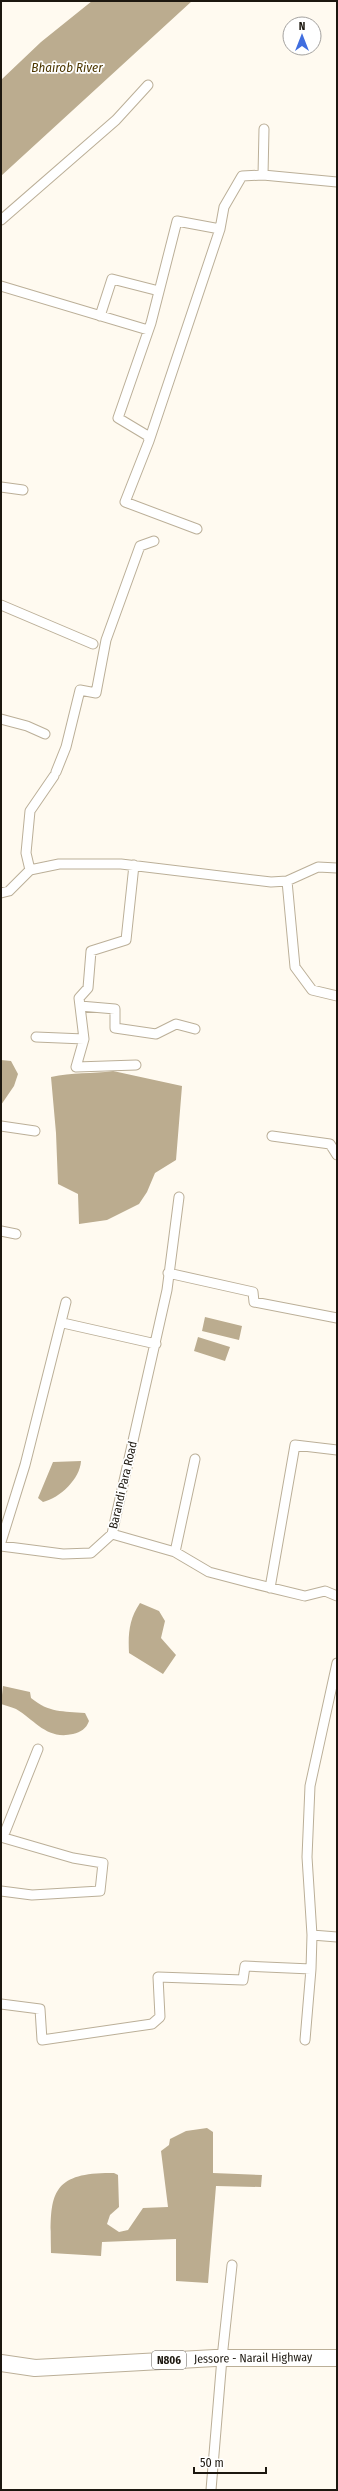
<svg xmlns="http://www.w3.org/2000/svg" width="338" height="2491" font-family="'Fira Sans Condensed',sans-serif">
	<rect width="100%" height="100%" fill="#fffaf0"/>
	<path fill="#bbac8f" d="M 92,1 L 192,1 L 1,176 L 1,80 L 41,42 Z
		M 1,1060 L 11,1061 L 18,1074 L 14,1086 L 1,1105 Z
		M 113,1071 L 182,1086 L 176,1160 L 155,1173 L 147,1192 L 139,1204 L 107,1220 L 79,1224 L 78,1194 L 58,1184 L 56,1133 L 51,1077 C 72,1072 92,1074 113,1071 Z
		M 205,1317 L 242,1326 L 239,1340 L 202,1331 Z
		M 198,1337 L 230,1347 L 225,1361 L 194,1351 Z
		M 81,1461 C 80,1479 60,1498 43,1502 L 38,1498 L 53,1462 Z
		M 140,1603 L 159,1611 L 165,1621 L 161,1638 L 176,1655 L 163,1674 L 129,1653 C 128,1634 129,1619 140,1603 Z
		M 3,1686 L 30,1692 L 31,1698 C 49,1713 63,1711 85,1713 L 89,1721 C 86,1729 81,1732 73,1734 C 47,1740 36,1721 16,1709 C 12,1707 6,1706 1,1704 Z
		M 207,2128 L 213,2132 L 213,2173 L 262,2175 L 261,2187 L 216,2186 L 208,2283 L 176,2281 L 176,2239 L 102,2242 L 101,2256 L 51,2253 C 50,2196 48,2172 114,2173 L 118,2175 L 119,2207 L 110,2215 L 107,2224 L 119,2232 L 128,2230 L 143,2208 L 168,2207 L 161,2151 L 169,2145 L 170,2139 L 186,2131 Z"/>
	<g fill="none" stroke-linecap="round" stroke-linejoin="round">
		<defs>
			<path id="street" d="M 263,175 L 264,129
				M 1,220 L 116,120 L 148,85
				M 1,286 L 148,330
				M 100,316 L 112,279 L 159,291
				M 149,441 L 220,229
				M 1,487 L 23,490
				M 197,529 L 125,502 L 149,441 L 148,436 L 118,418 L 151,323 L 177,221 L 220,229 L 224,207 L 242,176 L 263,175 L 337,182
				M 1,605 L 93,644
				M 1,719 L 27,726 L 45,734
				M 56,772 L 66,747 L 80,690 L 96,693 L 106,640 L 140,546 L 154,541
				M 30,870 L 26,853 L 30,811 L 54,776
				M 287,881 L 295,967 L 312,990 L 337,996
				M 1,893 L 9,891 L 30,870 L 59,864 L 121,864 L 271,882 L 287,881 L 318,867 L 337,868
				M 80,1006 L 115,1009 L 115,1028 L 156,1034 L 176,1024 L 195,1029
				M 36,1037 L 84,1039 L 79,998 L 88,988 L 91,951 L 126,940 L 134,865
				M 84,1039 L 76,1067 L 136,1065
				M 1,1126 L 35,1131
				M 272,1136 L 330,1144 L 337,1155
				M 1,1231 L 16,1234
				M 168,1273 L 253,1292 L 254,1302 L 337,1318
				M 63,1323 L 156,1344
				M 112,1534 L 175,1552 L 209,1572 L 251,1583 L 305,1596 L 325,1591 L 337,1596
				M 1,1542 L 25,1465 L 66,1302
				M 1,1546 L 63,1554 L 91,1553 L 112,1534 L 167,1290 L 179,1197
				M 175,1552 L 195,1459
				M 270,1588 L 295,1445 L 337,1450
				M 337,1663 L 310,1786 L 307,1857 L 312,1935 L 337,1937
				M 5,1832 L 38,1749
				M 1,1837 L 73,1858 L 103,1863 L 100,1891 L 32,1895 L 1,1891
				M 1,2004 L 40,2009 L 42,2040 L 152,2024 L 160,2017 L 158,1977 L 243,1980 L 245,1966 L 311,1969 L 312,1935
				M 305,2040 L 311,1969
				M 211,2490 L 222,2358 L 232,2265"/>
			<path id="highway" d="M 1,2363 L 35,2368 L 215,2358 L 337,2358"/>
		</defs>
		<use href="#street" stroke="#bbaf98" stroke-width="11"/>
		<use href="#highway" stroke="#bbaf98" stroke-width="18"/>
		<use href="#street" stroke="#fff" stroke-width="9"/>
		<use href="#highway" stroke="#fff" stroke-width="16"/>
	</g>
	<g text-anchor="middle" stroke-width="3.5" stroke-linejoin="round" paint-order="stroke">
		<rect fill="#fff" stroke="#605d57" stroke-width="1" x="152" y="2351" width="34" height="18" rx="3"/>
		<g font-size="11" font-weight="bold" fill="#1c170f">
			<text x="169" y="2364">N806</text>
		</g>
		<g font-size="12" fill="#1c170f" stroke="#fff">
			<text transform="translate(123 1485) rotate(-77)" y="4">Barandi Para Road</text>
			<text transform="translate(253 2358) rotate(-1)" y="4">Jessore - Narail Highway</text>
		</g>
		<g font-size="13" font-style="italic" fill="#4d3700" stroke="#fff">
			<text x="67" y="72">Bhairob River</text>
		</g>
	</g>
	<rect width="338" height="2491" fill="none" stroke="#1c170f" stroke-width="4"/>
	<g transform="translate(302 36)"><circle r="19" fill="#ffffff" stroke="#a4a29f"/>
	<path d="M0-3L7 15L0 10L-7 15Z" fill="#406edf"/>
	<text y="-6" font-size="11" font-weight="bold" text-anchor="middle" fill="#1c170f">N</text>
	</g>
	<path d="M194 2467v6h72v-6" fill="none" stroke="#1c170f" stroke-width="2"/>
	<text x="200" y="2467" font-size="12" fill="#1c170f" stroke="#ffffff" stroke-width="3" paint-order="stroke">50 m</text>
</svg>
